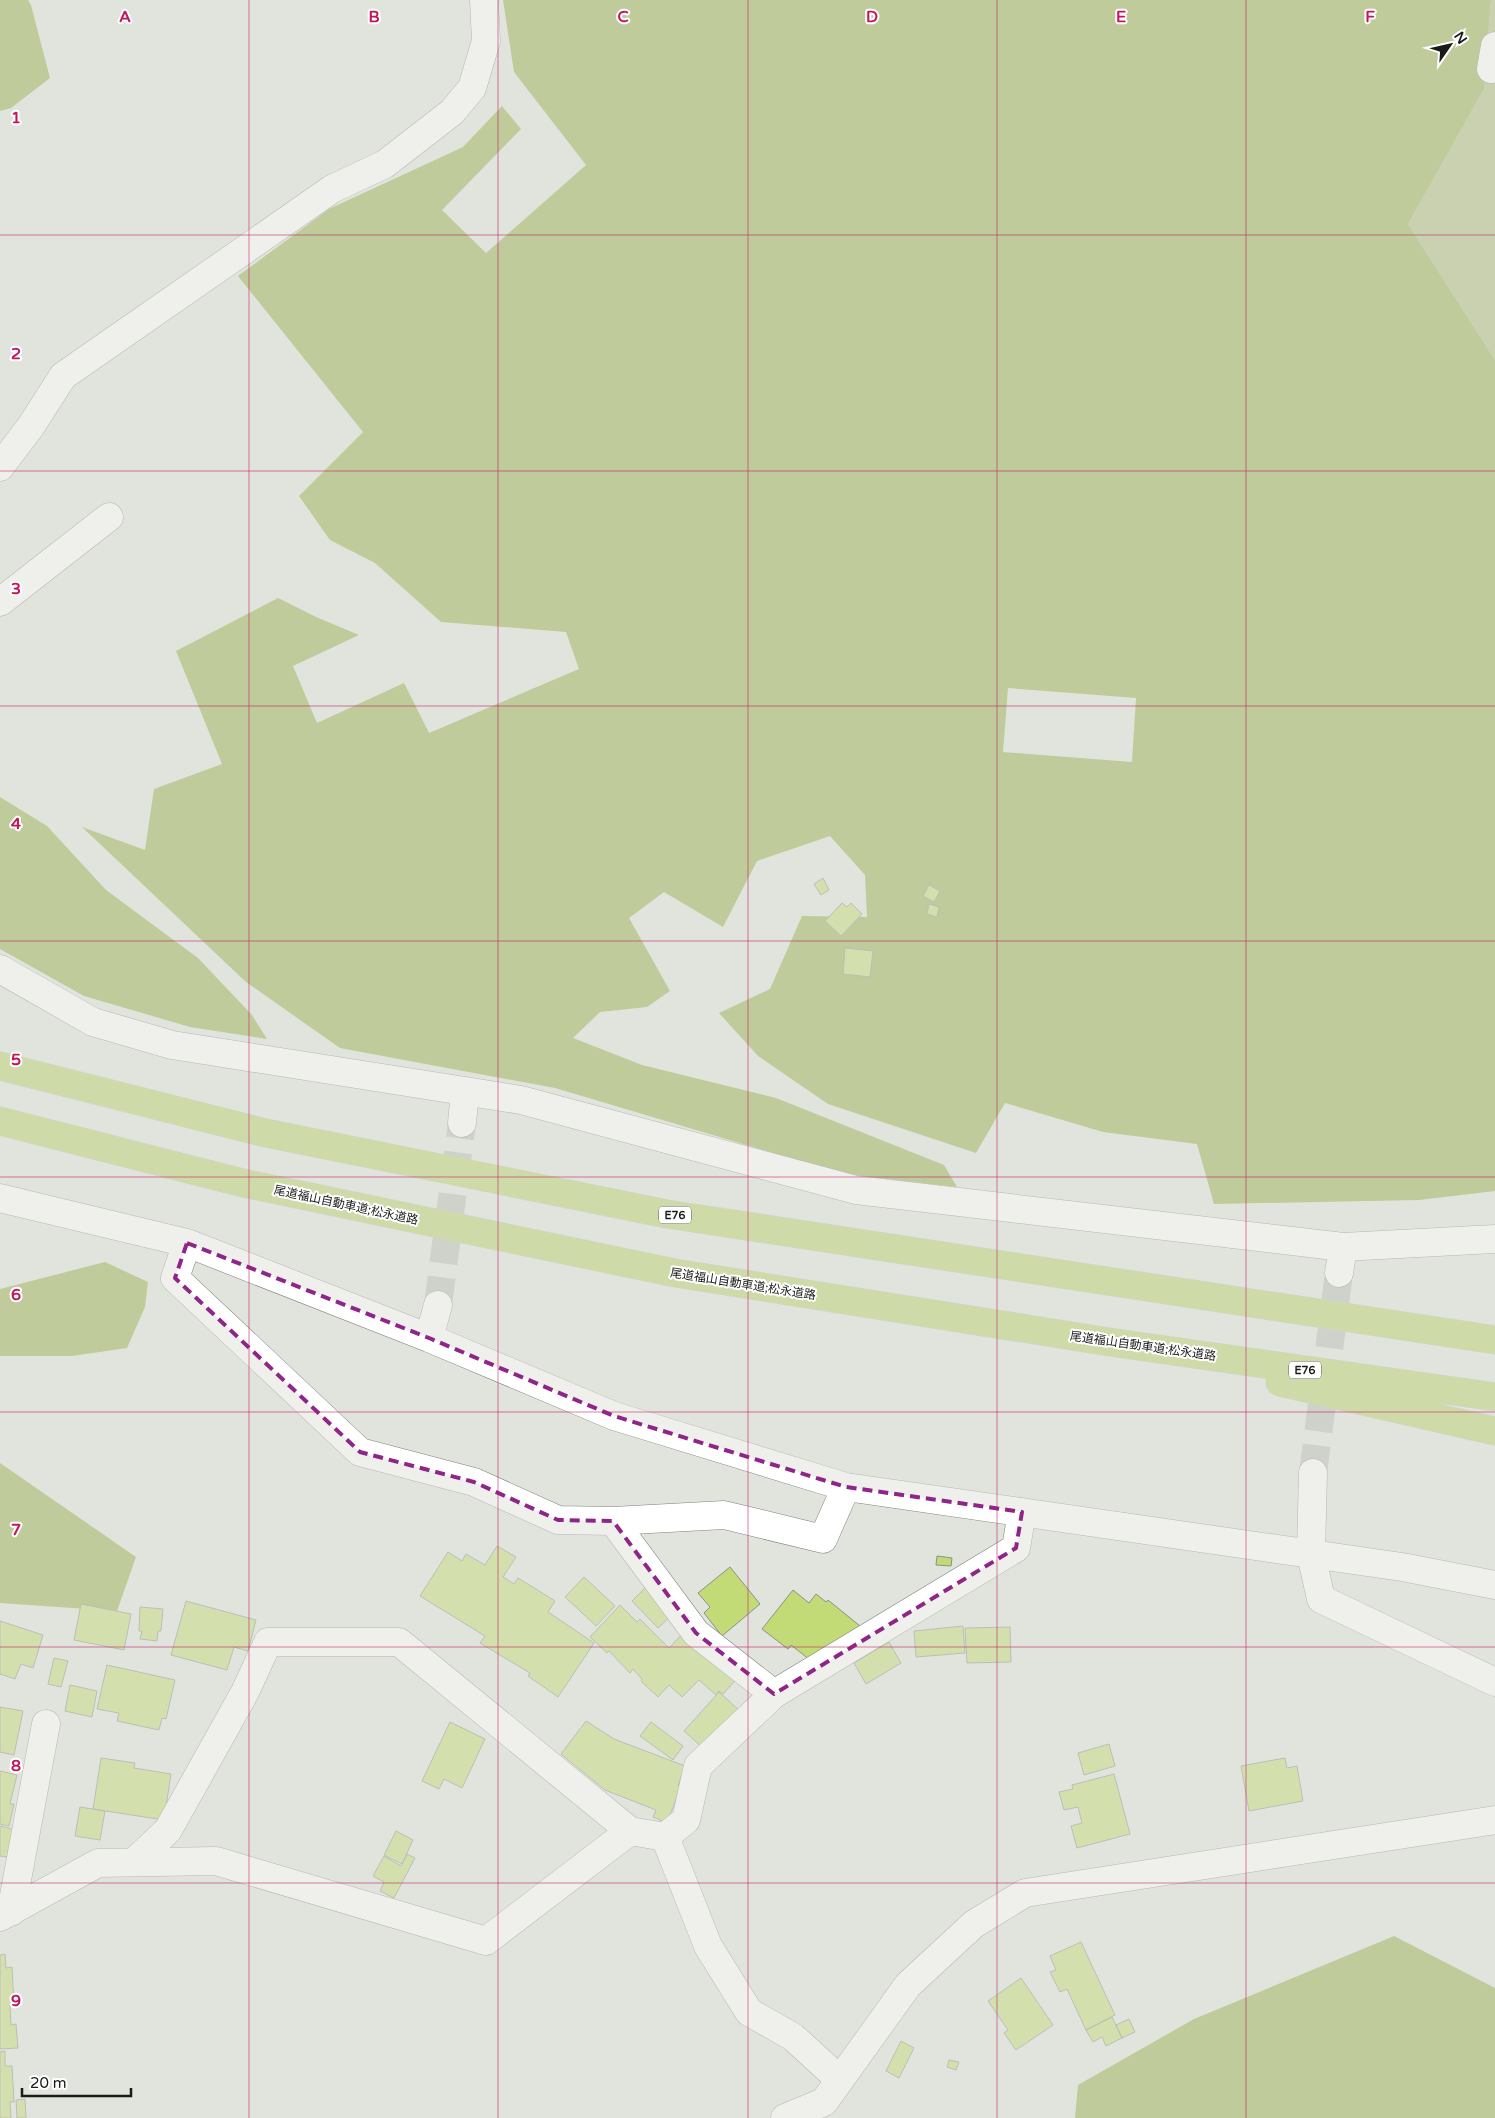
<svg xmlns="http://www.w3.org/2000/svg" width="1495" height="2118" font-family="'Varela Round','Noto Sans JP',sans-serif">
	<rect width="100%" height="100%" fill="#e1e3dd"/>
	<path fill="#aabb7d" d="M 1491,0 L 1495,0 L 1495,360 L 1408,224 L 1484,89 Z"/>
	<path fill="#95ad49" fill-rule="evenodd" d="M 0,0 L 28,0 L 31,5 L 50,78 L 11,108 L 0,111 Z
		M 503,0 L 1491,0 L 1484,89 L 1408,224 L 1495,360 L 1495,1191 L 1419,1200 L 1214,1204 L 1197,1144 L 1103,1132 L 1005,1103 L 976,1153 L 828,1104 L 758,1056 L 719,1013 L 770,989 L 802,916 L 867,917 L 865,875 L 830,836 L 757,861 L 723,927 L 664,892 L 629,918 L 670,991 L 647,1007 L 600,1012 L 573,1038 L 642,1065 L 776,1098 L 944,1165 L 957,1187 L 844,1174 L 555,1088 L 340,1048 L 246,982 L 82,827 L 145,850 L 154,789 L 222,764 L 176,651 L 278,598 L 316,617 L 359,635 L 293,666 L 317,723 L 404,683 L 429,733 L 579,669 L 566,632 L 441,622 L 375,563 L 330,540 L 299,496 L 363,432 L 238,276 L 329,209 L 463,147 L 502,106 L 521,129 L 442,210 L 486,253 L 586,165 L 514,72 ZM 1008,688 L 1136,698 L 1132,762 L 1003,752 Z
		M 0,797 L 47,826 L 106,890 L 198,958 L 252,1015 L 267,1039 L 190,1027 L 84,996 L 0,949 Z
		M 105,1262 L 148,1282 L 145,1307 L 127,1348 L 72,1356 L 0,1356 L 0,1289 Z
		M 0,1463 L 136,1557 L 117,1611 L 0,1603 Z
		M 1394,1936 L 1495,1988 L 1495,2118 L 1075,2118 L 1078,2085 L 1194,2019 Z"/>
	<path fill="#c2db77" stroke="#8e908a" d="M 823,878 L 829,890 L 821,895 L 814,884 Z
		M 929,885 L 940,891 L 934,902 L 923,896 Z
		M 842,903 L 847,907 L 851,903 L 862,914 L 841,936 L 825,921 Z
		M 929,904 L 939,907 L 937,917 L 927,914 Z
		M 845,948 L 873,951 L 870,977 L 843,974 Z
		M 497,1546 L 516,1557 L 503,1577 L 514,1584 L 518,1578 L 555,1601 L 548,1612 L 594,1643 L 558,1697 L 528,1676 L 530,1673 L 480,1643 L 485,1636 L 420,1596 L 448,1552 L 462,1561 L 466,1554 L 485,1565 Z
		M 937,1556 L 952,1558 L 951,1566 L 936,1565 Z
		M 730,1567 L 760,1604 L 722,1636 L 704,1613 L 710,1607 L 698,1593 Z
		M 584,1577 L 615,1606 L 596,1626 L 565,1597 Z
		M 650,1583 L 677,1610 L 658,1628 L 632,1601 Z
		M 793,1590 L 809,1603 L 816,1594 L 826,1602 L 828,1600 L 860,1626 L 841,1650 L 819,1667 L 791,1645 L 788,1649 L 762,1629 Z
		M 186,1601 L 256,1620 L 248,1651 L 234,1647 L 227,1670 L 171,1655 Z
		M 81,1604 L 131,1614 L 124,1650 L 74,1640 Z
		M 620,1605 L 637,1622 L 640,1619 L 669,1648 L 688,1628 L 737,1677 L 734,1682 L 723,1694 L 719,1691 L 716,1695 L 699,1680 L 682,1697 L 669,1685 L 658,1697 L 641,1681 L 642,1679 L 633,1669 L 630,1673 L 609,1651 L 607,1653 L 590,1637 Z
		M 140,1607 L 163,1609 L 161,1631 L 158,1631 L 157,1641 L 140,1639 L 142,1631 L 139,1631 Z
		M 0,1621 L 43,1635 L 33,1668 L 21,1664 L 15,1679 L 0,1674 Z
		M 963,1626 L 965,1653 L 916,1657 L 914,1631 Z
		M 1010,1627 L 1011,1662 L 967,1663 L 965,1628 Z
		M 889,1642 L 901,1663 L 866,1684 L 854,1663 Z
		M 54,1658 L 68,1661 L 61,1687 L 48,1684 Z
		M 107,1665 L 175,1680 L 166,1719 L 162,1718 L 159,1730 L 117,1721 L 119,1713 L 97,1709 Z
		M 70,1685 L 97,1691 L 92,1717 L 65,1711 Z
		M 719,1692 L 740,1711 L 704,1749 L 684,1731 Z
		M 0,1707 L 23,1711 L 14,1755 L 0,1752 Z
		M 586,1721 L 614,1739 L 685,1766 L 678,1786 L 681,1786 L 667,1823 L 653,1817 L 656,1810 L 605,1790 L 561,1754 Z
		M 450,1722 L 485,1739 L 462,1788 L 444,1779 L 439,1789 L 422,1781 Z
		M 651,1722 L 683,1746 L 673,1760 L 640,1736 Z
		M 1109,1744 L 1115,1766 L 1084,1775 L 1078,1753 Z
		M 101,1758 L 135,1763 L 134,1768 L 171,1774 L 164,1820 L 93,1809 Z
		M 1285,1758 L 1287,1768 L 1297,1766 L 1303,1801 L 1249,1811 L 1241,1766 Z
		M 0,1771 L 17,1775 L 10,1804 L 14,1804 L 9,1826 L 0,1824 Z
		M 1114,1774 L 1130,1834 L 1077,1848 L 1071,1826 L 1082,1823 L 1078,1807 L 1064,1810 L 1059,1792 L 1073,1789 L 1072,1785 Z
		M 80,1807 L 105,1811 L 100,1840 L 75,1836 Z
		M 0,1826 L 13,1829 L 7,1857 L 0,1856 Z
		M 396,1831 L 413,1840 L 402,1864 L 384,1855 Z
		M 407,1854 L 415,1858 L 394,1898 L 380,1891 L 384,1882 L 373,1876 L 384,1856 L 401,1866 Z
		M 1081,1942 L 1115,2015 L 1086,2030 L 1067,1989 L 1060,1992 L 1050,1972 L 1056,1970 L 1050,1956 Z
		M 5,1954 L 6,1968 L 12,1967 L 14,2005 L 10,2005 L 11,2025 L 16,2024 L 18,2048 L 0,2049 L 0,1955 Z
		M 1021,1978 L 1053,2025 L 1016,2050 L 1004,2033 L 1008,2030 L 988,2001 Z
		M 1112,2017 L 1122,2038 L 1106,2046 L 1102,2037 L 1093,2042 L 1086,2030 Z
		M 1129,2019 L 1135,2032 L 1122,2038 L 1116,2025 Z
		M 901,2041 L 914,2048 L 899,2078 L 886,2071 Z
		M 5,2051 L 5,2066 L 12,2066 L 14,2102 L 10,2102 L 11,2118 L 0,2118 L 0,2052 Z
		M 949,2060 L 959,2062 L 956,2070 L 947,2067 Z
		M 25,2099 L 26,2118 L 17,2118 L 16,2100 Z"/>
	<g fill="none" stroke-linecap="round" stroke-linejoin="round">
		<path stroke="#b9bbb6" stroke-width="28" stroke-dasharray="28 14" stroke-linecap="butt" d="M 438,1305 L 462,1123
			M 1313,1473 L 1339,1273"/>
		<defs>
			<path id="minor" d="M 1491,69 L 1495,46
				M 0,467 L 31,426 L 63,376 L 332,189 L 385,164 L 452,112 L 472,88 L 486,41 L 484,0
				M 0,602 L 109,517
				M 0,969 L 93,1022 L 172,1045 L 521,1100 L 856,1190 L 1343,1247
				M 462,1123 L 465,1091
				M 0,1198 L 187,1243 L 429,1338 L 614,1416 L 846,1487 L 1402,1567 L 1495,1585
				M 187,1243 L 175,1278 L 360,1452 L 474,1482 L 558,1520 L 613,1521 L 724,1515 L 823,1539 L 846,1487
				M 1339,1273 L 1343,1247 L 1495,1239
				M 429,1338 L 438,1305
				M 1313,1473 L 1311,1554 L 1321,1599 L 1495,1682
				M 613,1521 L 696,1633 L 774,1694
				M 665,1837 L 708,1946 L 749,2012 L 793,2037 L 840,2080
				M 134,1862 L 168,1830 L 245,1692 L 268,1642 L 399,1642 L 630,1831
				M 11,1912 L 46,1724
				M 0,1917 L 98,1863 L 216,1861 L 486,1941 L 630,1831 L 665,1837 L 686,1820 L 698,1766 L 774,1694 L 1016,1548 L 1022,1512
				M 785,2118 L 824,2102 L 908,1985 L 974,1924 L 1025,1893 L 1495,1820"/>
			<path id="highway" d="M 0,1066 L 266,1133 L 667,1214 L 1495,1340
				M 0,1121 L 243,1183 L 675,1273 L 1116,1343 L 1495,1397
				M 1280,1382 L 1495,1431"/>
		</defs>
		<use href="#minor" stroke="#80827d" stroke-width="29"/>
		<use href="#highway" stroke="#bfbfbf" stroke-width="29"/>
		<use href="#minor" stroke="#fff" stroke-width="28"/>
		<use href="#highway" stroke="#b7d06b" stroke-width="28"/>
	</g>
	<path d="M0 0H1495V2118H0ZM 187,1243 L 429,1338 L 614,1416 L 846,1487 L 1022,1512 L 1016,1548 L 774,1694 L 696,1633 L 613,1521 L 558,1520 L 474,1482 L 360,1452 L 175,1278 Z" fill="#e1e3dd" fill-opacity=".55" fill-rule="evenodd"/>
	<path fill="none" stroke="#902589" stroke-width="4" stroke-dasharray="10 6" stroke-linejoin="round" d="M 187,1243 L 429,1338 L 614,1416 L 846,1487 L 1022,1512 L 1016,1548 L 774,1694 L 696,1633 L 613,1521 L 558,1520 L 474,1482 L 360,1452 L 175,1278 Z"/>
	<path fill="none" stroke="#c2185b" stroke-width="1" stroke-opacity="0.55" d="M 249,0 L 249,2118M 498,0 L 498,2118M 748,0 L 748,2118M 997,0 L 997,2118M 1246,0 L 1246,2118M 0,235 L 1495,235M 0,471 L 1495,471M 0,706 L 1495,706M 0,941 L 1495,941M 0,1177 L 1495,1177M 0,1412 L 1495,1412M 0,1647 L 1495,1647M 0,1883 L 1495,1883"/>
	<g text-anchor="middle" stroke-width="4" stroke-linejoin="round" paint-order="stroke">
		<g fill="#fff" stroke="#5f5f5e" stroke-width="1">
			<rect x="659" y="1206.5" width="32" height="17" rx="4"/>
			<rect x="1289" y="1361.5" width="32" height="17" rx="4"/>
		</g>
		<g font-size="11" font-weight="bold" fill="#1a1b19">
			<text x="675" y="1219">E76</text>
			<text x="1305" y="1374">E76</text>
		</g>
		<g font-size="12" fill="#1a1b19" stroke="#fff">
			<text transform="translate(346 1205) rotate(12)" y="4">尾道福山自動車道;松永道路</text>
			<text transform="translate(743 1284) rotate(9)" y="4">尾道福山自動車道;松永道路</text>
			<text transform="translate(1143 1346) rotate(8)" y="4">尾道福山自動車道;松永道路</text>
		</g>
	</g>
	<g font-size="16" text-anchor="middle" font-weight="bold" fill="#c2185b" stroke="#fff" stroke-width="4" stroke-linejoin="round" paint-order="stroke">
		<text x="125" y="22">A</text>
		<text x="374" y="22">B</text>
		<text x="623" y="22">C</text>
		<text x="872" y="22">D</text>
		<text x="1121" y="22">E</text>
		<text x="1370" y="22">F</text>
		<text x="16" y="123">1</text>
		<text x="16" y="359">2</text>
		<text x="16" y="594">3</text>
		<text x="16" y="829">4</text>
		<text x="16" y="1065">5</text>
		<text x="16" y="1300">6</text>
		<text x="16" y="1535">7</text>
		<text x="16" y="1771">8</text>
		<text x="16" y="2006">9</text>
	</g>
	<g transform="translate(1450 45) rotate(56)" stroke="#ffffff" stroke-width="4" paint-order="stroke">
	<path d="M0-4L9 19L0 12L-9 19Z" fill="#1a1b19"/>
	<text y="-8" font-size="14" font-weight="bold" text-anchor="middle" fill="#1a1b19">N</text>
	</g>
	<path d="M22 2088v8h109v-8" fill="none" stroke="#1a1b19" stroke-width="2.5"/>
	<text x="30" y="2088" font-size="15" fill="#1a1b19" stroke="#ffffff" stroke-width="4" paint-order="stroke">20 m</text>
</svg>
